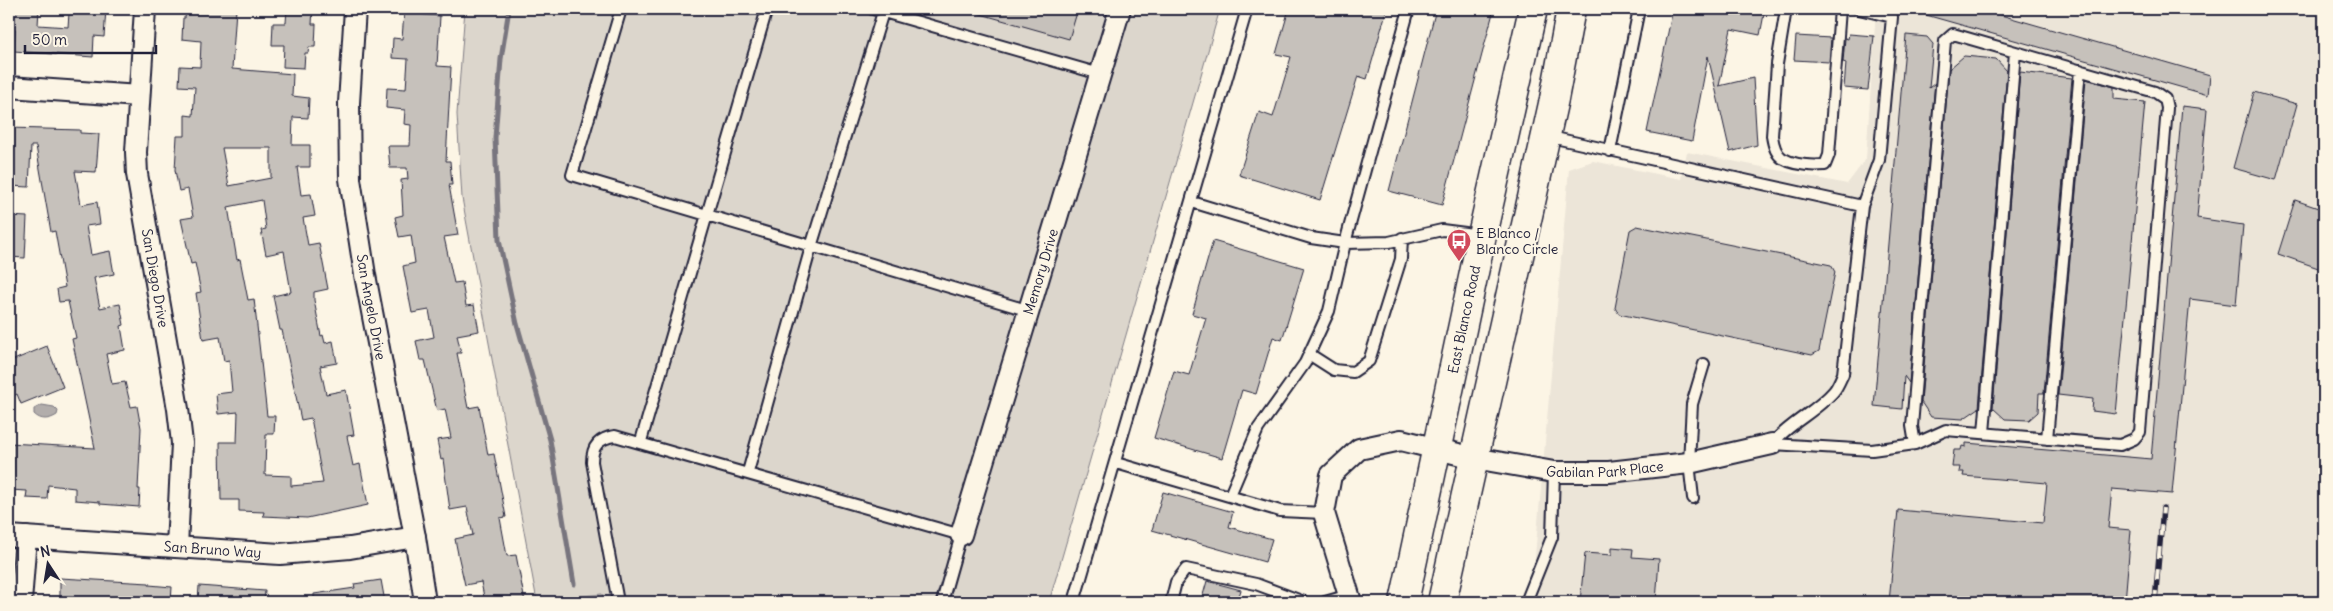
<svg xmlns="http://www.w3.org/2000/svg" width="2333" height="611" font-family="Delius,sans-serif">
	<rect width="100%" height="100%" fill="#fcf5e5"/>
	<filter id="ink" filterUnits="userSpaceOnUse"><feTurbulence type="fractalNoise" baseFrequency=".02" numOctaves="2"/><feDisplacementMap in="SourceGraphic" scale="10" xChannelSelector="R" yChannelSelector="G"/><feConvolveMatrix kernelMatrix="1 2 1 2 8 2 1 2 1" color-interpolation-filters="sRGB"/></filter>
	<g filter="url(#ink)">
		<path fill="#ece5d8" d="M 1876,9 L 2324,9 L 2324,602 L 1531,602 L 1569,169 L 1593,161 L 1681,179 L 1687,152 L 1847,184 L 1866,159 Z"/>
		<path fill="#dcd6cc" stroke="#7f7c84" d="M 465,9 L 1220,9 L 1049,602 L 603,602 L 602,594 L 537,601 L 462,198 L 457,114 Z"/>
		<path fill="#b2adab" stroke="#78757e" d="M 42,405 L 54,407 L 58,411 L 57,415 C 49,420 41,421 34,414 L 34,409 Z"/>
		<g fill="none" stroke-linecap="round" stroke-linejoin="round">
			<path stroke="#78757e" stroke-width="5" d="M 509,9 L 501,59 L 495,138 L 499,240 L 517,324 L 550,440 L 574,584"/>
		</g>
		<path fill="#c6c1bb" stroke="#22223b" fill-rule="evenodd" d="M 9,9 L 39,9 L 38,25 L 68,27 L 69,13 L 80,14 L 81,9 L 106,9 L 104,37 L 94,36 L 93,57 L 14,51 L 15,30 L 9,29 Z
			M 186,9 L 236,9 L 232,69 L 293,74 L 292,96 L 309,98 L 308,118 L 293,117 L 292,145 L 310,145 L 310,167 L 297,167 L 301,195 L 311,194 L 315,216 L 303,218 L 308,245 L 319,243 L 328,289 L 314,292 L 314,300 L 321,336 L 323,335 L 325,343 L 333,341 L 337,363 L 320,366 L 326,394 L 346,390 L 354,435 L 347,436 L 353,466 L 360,464 L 368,505 L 307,518 L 263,516 L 264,512 L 239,511 L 239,500 L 221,500 L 220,442 L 237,442 L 238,412 L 218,414 L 216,394 L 232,392 L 229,360 L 224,361 L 220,337 L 203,340 L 196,293 L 201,292 L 195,263 L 191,264 L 181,219 L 193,217 L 188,189 L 179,191 L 175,170 L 177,136 L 185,136 L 185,115 L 193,116 L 195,87 L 179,86 L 180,66 L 200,67 L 201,41 L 182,39 L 183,18 L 185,18 ZM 222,148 L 271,148 L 271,178 L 229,186 ZM 262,200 L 266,229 L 261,230 L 266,255 L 284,251 L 291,292 L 273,296 L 280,330 L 282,330 L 301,420 L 311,418 L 323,483 L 291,486 L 291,476 L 265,475 L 266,434 L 274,434 L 275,416 L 267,416 L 254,299 L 248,300 L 240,259 L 237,260 L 228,207 Z
			M 287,9 L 313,9 L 312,24 L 316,24 L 315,47 L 309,47 L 308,53 L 305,53 L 304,68 L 283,67 L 284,45 L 272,45 L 273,23 L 286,23 Z
			M 978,9 L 1078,9 L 1069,39 L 977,13 Z
			M 1289,9 L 1387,9 L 1367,79 L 1358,76 L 1320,200 L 1239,175 L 1259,112 L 1273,117 L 1291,57 L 1276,54 Z
			M 1436,9 L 1494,9 L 1442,205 L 1389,191 Z
			M 1673,9 L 1765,9 L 1760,35 L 1731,29 L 1719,86 L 1753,78 L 1757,145 L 1730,152 L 1708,56 L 1692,141 L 1647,132 Z
			M 1920,9 L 1980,9 L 2210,75 L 2208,95 L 1919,13 Z
			M 404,13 L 440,16 L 437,66 L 451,67 L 446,161 L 450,161 L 452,185 L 449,185 L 458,235 L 444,237 L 454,283 L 462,282 L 466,306 L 474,305 L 479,331 L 457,335 L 461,353 L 457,353 L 468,408 L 479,406 L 488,455 L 494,454 L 506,517 L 500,518 L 507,556 L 516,555 L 525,602 L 485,602 L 481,582 L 465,585 L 459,559 L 455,539 L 473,535 L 467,507 L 450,510 L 443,459 L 441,460 L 437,440 L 451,438 L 445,409 L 437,411 L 425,360 L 420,360 L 416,341 L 434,337 L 429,310 L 412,313 L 403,266 L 415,263 L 411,235 L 399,237 L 395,217 L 403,215 L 401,180 L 408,179 L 407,168 L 390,168 L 388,146 L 410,146 L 411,125 L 404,124 L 405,110 L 386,108 L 387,88 L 406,89 L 408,59 L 392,58 L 393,38 L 402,39 Z
			M 1849,34 L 1874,36 L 1868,90 L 1844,88 L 1846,63 L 1843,62 L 1845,38 L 1848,39 Z
			M 1906,35 L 1927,37 L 1933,44 L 1929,88 L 1935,83 L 1909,383 L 1904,376 L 1902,409 L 1874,406 Z
			M 1796,36 L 1831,38 L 1829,62 L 1794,60 Z
			M 1964,56 L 1996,59 L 2007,71 L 1979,408 L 1963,419 L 1931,417 L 1921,402 L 1949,69 Z
			M 2020,72 L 2072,78 L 2044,393 L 2039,393 L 2038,412 L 2029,420 L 2005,419 L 1993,408 Z
			M 2086,79 L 2114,87 L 2114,99 L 2145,102 L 2116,414 L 2092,411 L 2093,399 L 2058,395 Z
			M 2254,92 L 2297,104 L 2276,180 L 2233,168 Z
			M 2182,106 L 2207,109 L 2197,218 L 2243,225 L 2236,305 L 2190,299 L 2172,494 L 2112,489 L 2108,528 L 2131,530 L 2125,602 L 1889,602 L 1898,510 L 2043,523 L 2047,483 L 1963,476 L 1964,472 L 1959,472 L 1960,467 L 1952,467 L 1954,450 L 1961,450 L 1962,446 L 1966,447 L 1966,443 L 2151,459 Z
			M 9,128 L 80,130 L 80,133 L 99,134 L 96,172 L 75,171 L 81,205 L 97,202 L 100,224 L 86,226 L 91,255 L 110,251 L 114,274 L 94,278 L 100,308 L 120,304 L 124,325 L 121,326 L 125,350 L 106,354 L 112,384 L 125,382 L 131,407 L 137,406 L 141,428 L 138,489 L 140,489 L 139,507 L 100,504 L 100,502 L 75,500 L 75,488 L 48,485 L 47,499 L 26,498 L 27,491 L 9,490 L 9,443 L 95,448 L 72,339 L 76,338 L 68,301 L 59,302 L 57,289 L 65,287 L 55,231 L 51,232 L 36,146 L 31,146 L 29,187 L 9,186 Z
			M 2295,200 L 2324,210 L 2324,270 L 2278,254 Z
			M 9,216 L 27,217 L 25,258 L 9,257 Z
			M 1637,226 L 1831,265 L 1835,272 L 1819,351 L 1812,355 L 1619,314 L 1615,308 L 1630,230 Z
			M 1213,241 L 1304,268 L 1282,340 L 1273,337 L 1256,394 L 1242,390 L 1222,458 L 1154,438 L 1174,371 L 1189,375 L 1206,318 L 1192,314 Z
			M 47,346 L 63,387 L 21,404 L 17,394 L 9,398 L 9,362 Z
			M 1163,492 L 1233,512 L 1229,527 L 1272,539 L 1265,562 L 1152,530 Z
			M 1612,547 L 1633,549 L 1632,557 L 1659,559 L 1656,602 L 1580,602 L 1585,553 L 1612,555 Z
			M 60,578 L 149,583 L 149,585 L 172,587 L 171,602 L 60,602 Z
			M 381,580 L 385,602 L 314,602 L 314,594 L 355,588 L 354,584 Z
			M 1207,581 L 1241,590 L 1237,602 L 1201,602 Z
			M 199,586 L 265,591 L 264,602 L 198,602 Z"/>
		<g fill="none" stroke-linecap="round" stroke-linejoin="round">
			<defs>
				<path id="lane" d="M 621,9 L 572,175 L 1030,311
					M 873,9 L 1100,74
					M 1786,9 L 1777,64 L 1772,136 C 1773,143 1775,153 1782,158 C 1794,165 1812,166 1825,165 L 1829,155 L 1840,9
					M 1546,136 L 1862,206
					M 1610,151 L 1639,9
					M 1192,202 L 1311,238 L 1345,243 L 1389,242 L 1442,230 L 1481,235
					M 1309,354 L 1334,370 L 1353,372 L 1369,361 L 1401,259 L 1402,238
					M 1984,433 L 2015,52
					M 2047,439 L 2080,70
					M 641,441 L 767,9
					M 1772,444 L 1872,450 L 1915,444 L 1946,430 L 2120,445 L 2134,439 L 2140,432 L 2167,108 L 2165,99 L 2155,92 L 1953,34 L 1945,41 L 1912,426 L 1915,444
					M 1772,444 C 1789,423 1816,412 1834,391 C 1838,386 1840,380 1843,374 L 1862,206 L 1879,160 L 1892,17 L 1859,9
					M 1116,463 L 1280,511 L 1324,513
					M 748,472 L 811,247 L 883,12
					M 1230,495 L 1258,429 L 1305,363 L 1329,311 L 1345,243 L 1409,9
					M 1693,498 L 1689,463 L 1692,404 L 1704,364
					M 618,602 L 592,462 C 592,446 599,438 615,436 L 961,535 L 942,602
					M 1074,602 L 1247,9
					M 1171,602 L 1176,582 L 1186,569 L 1256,584 L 1304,602
					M 1325,602 L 1349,595
					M 1526,602 L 1552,537 L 1554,472"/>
				<g id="street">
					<path id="s1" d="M 145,9 L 136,152 L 137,174 L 178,409 L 182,443 L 177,547"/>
					<path id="s2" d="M 355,9 L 349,103 L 350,179 L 365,275 L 415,537 L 425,602"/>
					<path d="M 9,87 L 139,96"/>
					<path id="s3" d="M 961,535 L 1120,9"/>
					<path id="s4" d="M 9,536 L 280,554 L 350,548 L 415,537"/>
					<path d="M 21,602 L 26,537"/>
					<path id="s5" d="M 1351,602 L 1324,513 L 1331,475 L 1359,449 L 1401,440 L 1474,458 L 1554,472 L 1609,472 L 1689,463 L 1772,444"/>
				</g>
				<g id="highway">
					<path id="s6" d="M 1404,602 L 1482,235 L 1533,9"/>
					<path d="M 1442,602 L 1554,99 L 1571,9"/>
				</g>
			</defs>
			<use href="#lane" stroke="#22223b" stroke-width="14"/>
			<use href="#street" stroke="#22223b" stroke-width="24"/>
			<use href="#highway" stroke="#22223b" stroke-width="31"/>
			<use href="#lane" stroke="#fcf5e5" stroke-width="10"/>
			<use href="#street" stroke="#fcf5e5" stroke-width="20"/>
			<use href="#highway" stroke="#fcf5e5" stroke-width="28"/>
			<defs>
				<path id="rail" d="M 2155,602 L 2163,508"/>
			</defs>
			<use href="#rail" stroke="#22223b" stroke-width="5.5"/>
			<use href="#rail" stroke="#fcf5e5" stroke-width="4" stroke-dasharray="11" stroke-linecap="butt"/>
		</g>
	</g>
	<defs>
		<symbol id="bus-pin" viewBox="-11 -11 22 30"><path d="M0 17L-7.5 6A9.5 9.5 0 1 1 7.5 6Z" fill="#d1495b" stroke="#fcf5e5"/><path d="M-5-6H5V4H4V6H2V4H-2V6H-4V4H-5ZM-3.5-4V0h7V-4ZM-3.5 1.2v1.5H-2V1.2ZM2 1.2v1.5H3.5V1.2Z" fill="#fff"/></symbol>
	</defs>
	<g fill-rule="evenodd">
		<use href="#bus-pin" x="1445" y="227" width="28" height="38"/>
	</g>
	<g text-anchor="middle" stroke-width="4.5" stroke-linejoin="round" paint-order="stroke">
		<g font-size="14" fill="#22223b" stroke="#fcf5e5" text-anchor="start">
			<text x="1476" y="238">E Blanco /<tspan x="1476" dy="16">Blanco Circle</tspan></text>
		</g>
		<g font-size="14" fill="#22223b" stroke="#fcf5e5">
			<text dy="5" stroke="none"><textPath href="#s3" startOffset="275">Memory Drive</textPath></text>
			<text dy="5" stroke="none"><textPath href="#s1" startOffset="271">San Diego Drive</textPath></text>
			<text dy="5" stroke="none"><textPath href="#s2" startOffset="300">San Angelo Drive</textPath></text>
			<text dy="5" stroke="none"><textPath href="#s6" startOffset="289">East Blanco Road</textPath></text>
			<text dy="5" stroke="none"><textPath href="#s5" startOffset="420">Gabilan Park Place</textPath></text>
			<text dy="5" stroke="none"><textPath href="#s4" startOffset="204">San Bruno Way</textPath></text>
		</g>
	</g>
	<rect width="2333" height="611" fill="none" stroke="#fcf5e5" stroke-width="30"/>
	<rect x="15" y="15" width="2303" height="581" fill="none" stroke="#22223b" stroke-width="2" filter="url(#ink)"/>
	<g transform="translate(48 564) rotate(348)" stroke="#fcf5e5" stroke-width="4" paint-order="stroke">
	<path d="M0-4L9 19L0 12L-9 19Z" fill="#22223b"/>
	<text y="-8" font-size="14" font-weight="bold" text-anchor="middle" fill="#22223b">N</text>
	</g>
	<path d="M25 45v8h131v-8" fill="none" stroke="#22223b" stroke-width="2.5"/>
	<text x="32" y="45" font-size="15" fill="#22223b" stroke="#fcf5e5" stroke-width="4" paint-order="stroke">50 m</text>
</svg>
